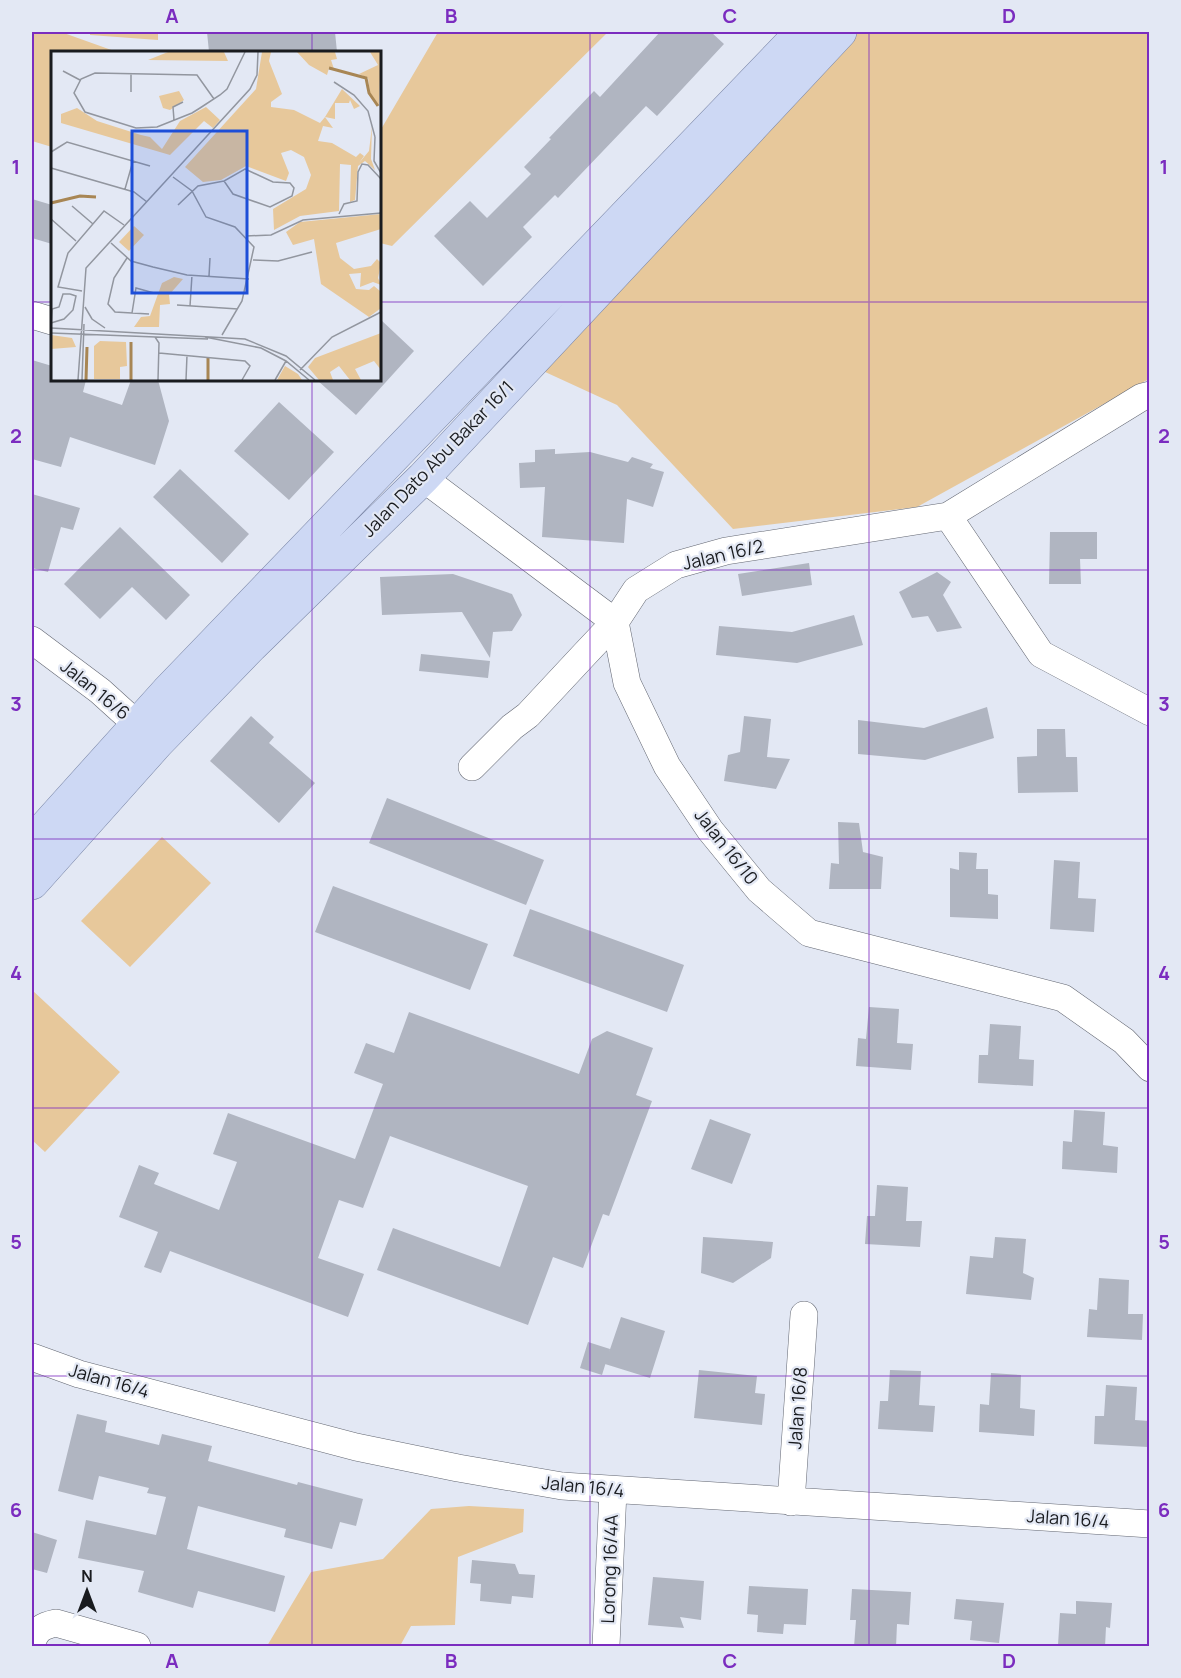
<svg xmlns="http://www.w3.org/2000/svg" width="1181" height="1678" font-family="Manrope,sans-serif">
	<rect width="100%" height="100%" fill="#e3e8f4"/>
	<path fill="#e7c89b" d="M 32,32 L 61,32 L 117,52 L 52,52 L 52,147 L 32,141 Z
		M 90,32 L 158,32 L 158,40 L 90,35 Z
		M 438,32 L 608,32 L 392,246 L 380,243 L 380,131 Z
		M 858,32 L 1149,32 L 1149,379 L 917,507 L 733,529 L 617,405 L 543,371 Z
		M 162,837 L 211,883 L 130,967 L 81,921 Z
		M 32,990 L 120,1072 L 45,1152 L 32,1140 Z
		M 469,1506 L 524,1509 L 523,1532 L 458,1557 L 455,1625 L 411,1626 L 400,1646 L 267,1646 L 311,1572 L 383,1559 L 431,1509 Z"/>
	<path fill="#b0b5c1" d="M 207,32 L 335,32 L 337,52 L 209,52 Z
		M 660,32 L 711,32 L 724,44 L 657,116 L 646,106 L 558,198 L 555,195 L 523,227 L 532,237 L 483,286 L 434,236 L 470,201 L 487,218 L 531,174 L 524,167 L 551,139 L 549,138 L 594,91 L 600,97 Z
		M 32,199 L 52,205 L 52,244 L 32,238 Z
		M 380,319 L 414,351 L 356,415 L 317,380 L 380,380 Z
		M 32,360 L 52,366 L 52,380 L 86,380 L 83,392 L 122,405 L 131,380 L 158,380 L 169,421 L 155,465 L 70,437 L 61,467 L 32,459 Z
		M 279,402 L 334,452 L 289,500 L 234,451 Z
		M 555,449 L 555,454 L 590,452 L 628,462 L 632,457 L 653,464 L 650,468 L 664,472 L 653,507 L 627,499 L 624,543 L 542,537 L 545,487 L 520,488 L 519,463 L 535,462 L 535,450 Z
		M 180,469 L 249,534 L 222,563 L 153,497 Z
		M 32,494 L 80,508 L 73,530 L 61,527 L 48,572 L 32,568 Z
		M 120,527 L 190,595 L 166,620 L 132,587 L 100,619 L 64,584 Z
		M 1050,532 L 1097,532 L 1097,559 L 1080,559 L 1081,584 L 1049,584 Z
		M 809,563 L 812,585 L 742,596 L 738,574 Z
		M 937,572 L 951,582 L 943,595 L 962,628 L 937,632 L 928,616 L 912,618 L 899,592 Z
		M 453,574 L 512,594 L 522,615 L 512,631 L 493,632 L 490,658 L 462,612 L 382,615 L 380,577 Z
		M 854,615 L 863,645 L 797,663 L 716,655 L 719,626 L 792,632 Z
		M 421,654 L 490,661 L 488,678 L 419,671 Z
		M 987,707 L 994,738 L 925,760 L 858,754 L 858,720 L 924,728 Z
		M 251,716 L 274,737 L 269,743 L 315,783 L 279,823 L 210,761 Z
		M 744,716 L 771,719 L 767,757 L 790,759 L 776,789 L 724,781 L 728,755 L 740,752 Z
		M 1037,729 L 1065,729 L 1066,757 L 1077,757 L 1078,792 L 1018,793 L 1017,757 L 1037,756 Z
		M 387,798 L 544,860 L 526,905 L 369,843 Z
		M 838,822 L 859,823 L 863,852 L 883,857 L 881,889 L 829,889 L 831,863 L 839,864 Z
		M 959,852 L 977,853 L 976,869 L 988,869 L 988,894 L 998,895 L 998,919 L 950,917 L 950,868 L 959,870 Z
		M 1054,860 L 1080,862 L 1078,898 L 1096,899 L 1094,932 L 1050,929 Z
		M 333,886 L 488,944 L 470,990 L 315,932 Z
		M 530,909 L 684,965 L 667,1012 L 513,956 Z
		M 869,1007 L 899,1009 L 897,1043 L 913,1044 L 911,1070 L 856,1066 L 858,1038 L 866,1039 Z
		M 409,1012 L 579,1074 L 592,1039 L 607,1031 L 653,1048 L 636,1095 L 652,1101 L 609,1216 L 603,1214 L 583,1268 L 553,1257 L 528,1325 L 377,1270 L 393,1228 L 500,1267 L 528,1186 L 390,1136 L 363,1208 L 339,1200 L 318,1258 L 364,1274 L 348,1317 L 170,1251 L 161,1273 L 144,1267 L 158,1232 L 119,1217 L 139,1165 L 159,1173 L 154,1184 L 219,1210 L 237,1162 L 213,1154 L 228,1113 L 355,1159 L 383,1084 L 354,1073 L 366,1043 L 394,1053 Z
		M 990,1024 L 1021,1026 L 1019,1059 L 1034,1060 L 1033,1086 L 978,1083 L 979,1055 L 988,1055 Z
		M 1074,1110 L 1105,1112 L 1103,1145 L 1118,1147 L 1117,1173 L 1062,1169 L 1063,1141 L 1072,1142 Z
		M 710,1119 L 751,1134 L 732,1184 L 691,1169 Z
		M 877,1185 L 908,1187 L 906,1221 L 922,1221 L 920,1247 L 865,1244 L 867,1216 L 875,1216 Z
		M 703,1237 L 773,1242 L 771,1258 L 733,1283 L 701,1273 Z
		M 995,1237 L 1026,1239 L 1023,1273 L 1034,1278 L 1031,1300 L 966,1294 L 970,1256 L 993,1258 Z
		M 1099,1278 L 1129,1280 L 1128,1314 L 1143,1314 L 1142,1340 L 1087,1337 L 1089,1309 L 1097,1310 Z
		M 621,1317 L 665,1331 L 650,1378 L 605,1364 Z
		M 588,1342 L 610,1349 L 602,1375 L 580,1368 Z
		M 699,1370 L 757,1376 L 755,1393 L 765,1394 L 762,1425 L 694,1418 Z
		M 890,1370 L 921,1371 L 919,1405 L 935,1406 L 933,1432 L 878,1429 L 880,1401 L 888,1401 Z
		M 991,1373 L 1021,1375 L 1020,1408 L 1035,1410 L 1034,1436 L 979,1432 L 980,1404 L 989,1405 Z
		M 1106,1385 L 1137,1387 L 1135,1420 L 1149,1421 L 1148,1447 L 1094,1444 L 1095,1416 L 1104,1416 Z
		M 77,1414 L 107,1421 L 105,1432 L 159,1445 L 162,1434 L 212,1446 L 208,1461 L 297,1485 L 298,1482 L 363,1499 L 356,1526 L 340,1522 L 332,1549 L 284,1537 L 286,1529 L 198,1506 L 187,1549 L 285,1576 L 275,1612 L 198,1591 L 193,1608 L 138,1592 L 144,1571 L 78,1558 L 86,1520 L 156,1535 L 166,1497 L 147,1493 L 149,1488 L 99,1476 L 93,1500 L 58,1491 Z
		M 32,1532 L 57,1540 L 47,1573 L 32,1569 Z
		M 472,1560 L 515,1564 L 519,1574 L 535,1575 L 533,1598 L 512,1596 L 511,1604 L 480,1601 L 481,1584 L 470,1583 Z
		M 653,1577 L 704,1581 L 701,1620 L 680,1617 L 684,1628 L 648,1625 Z
		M 749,1586 L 808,1589 L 806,1625 L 784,1624 L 783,1634 L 757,1632 L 758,1615 L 747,1614 Z
		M 852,1589 L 911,1592 L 909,1625 L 897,1624 L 896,1647 L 854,1647 L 856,1620 L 850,1620 Z
		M 956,1599 L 1004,1603 L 999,1643 L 970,1640 L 972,1621 L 954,1619 Z
		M 1076,1601 L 1112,1603 L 1110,1628 L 1106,1627 L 1105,1647 L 1058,1645 L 1060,1613 L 1076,1614 Z"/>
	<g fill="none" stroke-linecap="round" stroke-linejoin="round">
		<defs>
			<path id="minor" d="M 32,315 L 52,321
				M 1150,395 L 1142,397 L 948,516 L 1041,654 L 1150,712
				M 423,478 L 615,622 L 627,683 L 667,766 L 710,830 L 759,890 L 809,933 L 1063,998 L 1124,1041 L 1150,1068
				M 32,640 L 100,691 L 152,738
				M 472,767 L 512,727 L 528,715 L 583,656 L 615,622 L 636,590 L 676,565 L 726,551 L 948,516
				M 32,1357 L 79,1374 L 356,1447 L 458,1468 L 562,1486 L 1150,1524
				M 791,1502 L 804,1315
				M 32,1642 C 37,1629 42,1626 56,1623 L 137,1646
				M 606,1646 L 613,1491"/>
			<path id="major" d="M 32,842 L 167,692 L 802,32
				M 32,883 L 157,743 L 251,646 L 423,478 L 840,32"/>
		</defs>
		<use href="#minor" stroke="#636772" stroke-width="28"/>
		<use href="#major" stroke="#7985a5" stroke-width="34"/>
		<use href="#minor" stroke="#fff" stroke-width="27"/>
		<use href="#major" stroke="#cdd8f4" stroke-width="33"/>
	</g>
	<path fill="none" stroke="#7b2cbf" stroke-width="1.5" stroke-opacity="0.55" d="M 312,32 L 312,52M 590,32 L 590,1646M 869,32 L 869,1646M 32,302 L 52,302M 380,302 L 1150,302M 312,380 L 312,1646M 32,570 L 1150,570M 32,839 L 1150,839M 32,1108 L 1150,1108M 32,1376 L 1150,1376"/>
	<g text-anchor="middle" stroke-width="4.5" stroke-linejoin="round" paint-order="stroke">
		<g font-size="18" fill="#191b1f" stroke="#e3e8f4">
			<text transform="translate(438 459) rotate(-46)" y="6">Jalan Dato Abu Bakar 16/1</text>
			<text transform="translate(723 555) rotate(-13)" y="6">Jalan 16/2</text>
			<text transform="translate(95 690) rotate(39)" y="6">Jalan 16/6</text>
			<text transform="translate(726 847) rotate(52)" y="6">Jalan 16/10</text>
			<text transform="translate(109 1381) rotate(16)" y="6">Jalan 16/4</text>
			<text transform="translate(798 1408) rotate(-86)" y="6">Jalan 16/8</text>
			<text transform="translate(583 1487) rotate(6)" y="6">Jalan 16/4</text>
			<text transform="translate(1068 1519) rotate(4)" y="6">Jalan 16/4</text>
			<text transform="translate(610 1569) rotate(-88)" y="6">Lorong 16/4A</text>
		</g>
	</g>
	<g transform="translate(51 51)">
		<rect width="330" height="330" fill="#e3e8f4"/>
		<path d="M 117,1 L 173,1 L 177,10 L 97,9 ZM 211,1 L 220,1 L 218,10 L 231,43 L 220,51 L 220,56 L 243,59 L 269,72 L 274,66 L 282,77 L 272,75 L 267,90 L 281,92 L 305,106 L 309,102 L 313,105 L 308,112 L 318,100 L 321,75 L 320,108 L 324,119 L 314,110 L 307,115 L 304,149 L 299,151 L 300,114 L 289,113 L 288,160 L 249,165 L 223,179 L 222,158 L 255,138 L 260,124 L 253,106 L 240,99 L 230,102 L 238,122 L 235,130 L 195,115 L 170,129 L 152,131 L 134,116 L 205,38 ZM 246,1 L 284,1 L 286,8 L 280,9 L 283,18 L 278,17 L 276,24 L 258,14 ZM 319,1 L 330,1 L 328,55 L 319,42 L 317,27 L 308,23 L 327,14 ZM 291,38 L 309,55 L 303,58 L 299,49 L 298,52 L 284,52 L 284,68 L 274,66 ZM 128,40 L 133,49 L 119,59 L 112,57 L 108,45 ZM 155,56 L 169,69 L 162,77 L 153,70 L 119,104 L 10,72 L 10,63 L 26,57 L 46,70 L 90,84 L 97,81 L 90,84 L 99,86 L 111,98 L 129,70 ZM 330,163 L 330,178 L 285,192 L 289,207 L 303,218 L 320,215 L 326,208 L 330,212 L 327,227 L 330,234 L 322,231 L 309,236 L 310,222 L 298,223 L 305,238 L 318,239 L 323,235 L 329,240 L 330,257 L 318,266 L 270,233 L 263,188 L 242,194 L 235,181 L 249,171 ZM 83,175 L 93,184 L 78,200 L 68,191 ZM 123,226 L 132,228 L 118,244 L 119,253 L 109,254 L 108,276 L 83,276 L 90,266 L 99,265 L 111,232 ZM 330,282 L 330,319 L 323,310 L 304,318 L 310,329 L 299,329 L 288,315 L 279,321 L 282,329 L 268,329 L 257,316 L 264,307 ZM 0,284 L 21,287 L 25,296 L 0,298 ZM 49,290 L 75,291 L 76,315 L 69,316 L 69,328 L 43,328 L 43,295 ZM 234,315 L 247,323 L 251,329 L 226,329 Z" fill="#e7c89b"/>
		<path fill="none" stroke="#a88654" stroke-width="3" d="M 278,17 L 315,27 L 318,42 L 327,55M 0,152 L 29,145 L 45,146M 80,291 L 80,329M 35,329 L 36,296M 157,329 L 157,307"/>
		<path fill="none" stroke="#92969f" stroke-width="1.5" d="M 12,20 L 29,29M 283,31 L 303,44 L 317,60 L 324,86M 80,41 L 80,22M 163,48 L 146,24 L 44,22 L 30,28 L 23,42 L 34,61 L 85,77 L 106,76 L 141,62 L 149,57 L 169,44 L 176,38 L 194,1M 123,69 L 122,56 L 132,51M 324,86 L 323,110 L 330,122M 0,101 L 16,91 L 99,115M 0,117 L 83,141 L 96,151M 194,118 L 222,131 L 239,132 L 243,137 L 241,145 L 219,156 L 182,143 L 173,130 ZM 122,126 L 141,140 L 155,166 L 184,176 L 203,196 L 191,250 L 171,284M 74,138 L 82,110M 127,154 L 147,135 L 173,130M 21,155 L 42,173M 288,163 L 293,153 L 306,150 L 307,121 L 311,113 L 317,114 L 330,128M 0,168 L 25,190M 195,185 L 220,184 L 252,169 L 330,162M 60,192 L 80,210 L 102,216 L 136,224 L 198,228M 76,207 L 63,227 L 57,253 L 64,261 L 98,263M 202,209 L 227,210 L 261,201M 158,225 L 159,207M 31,240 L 7,236 L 17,202 L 53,160 L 73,174M 126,254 L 187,258M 139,255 L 141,224M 34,256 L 41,268 L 54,277M 81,262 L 85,237 L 103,242M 0,272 L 13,268 L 22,259 L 25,245 L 19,243M 0,275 L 1,258 L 8,256 L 12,243 L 19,243M 0,277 L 194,288 L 235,305 L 264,329M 0,282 L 157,288M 104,286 L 108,292 L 107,329M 154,286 L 210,297 L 235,310 L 258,329M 108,302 L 194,310 L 199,315 L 191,329M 249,319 L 281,286 L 330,261M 27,329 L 35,217 L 199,38 L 206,24 L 207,1M 31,329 L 33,273M 135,329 L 136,304M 224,329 L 235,310"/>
		<path fill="#1d4ed8" fill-opacity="0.15" stroke="#1d4ed8" stroke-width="3" d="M 81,80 L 196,80 L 196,242 L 81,242 Z"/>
		<rect width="330" height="330" fill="none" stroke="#191b1f" stroke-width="3"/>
	</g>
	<rect width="1181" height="1678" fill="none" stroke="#e3e8f4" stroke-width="66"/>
	<g transform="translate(87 1591)" stroke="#e3e8f4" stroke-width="4.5" paint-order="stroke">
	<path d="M0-4.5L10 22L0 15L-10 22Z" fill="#191b1f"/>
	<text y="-9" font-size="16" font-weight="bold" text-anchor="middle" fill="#191b1f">N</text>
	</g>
	<rect x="33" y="33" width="1115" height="1612" fill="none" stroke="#7b2cbf" stroke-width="2"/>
	<g font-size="20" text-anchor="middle" font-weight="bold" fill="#7b2cbf">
		<text x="172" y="23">A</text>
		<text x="451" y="23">B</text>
		<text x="730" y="23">C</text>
		<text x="1009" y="23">D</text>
		<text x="16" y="174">1</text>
		<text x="1164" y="174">1</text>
		<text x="16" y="443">2</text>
		<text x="1164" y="443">2</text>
		<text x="16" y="711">3</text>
		<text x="1164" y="711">3</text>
		<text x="16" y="980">4</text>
		<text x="1164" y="980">4</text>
		<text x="16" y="1249">5</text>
		<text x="1164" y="1249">5</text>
		<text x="16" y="1517">6</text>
		<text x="1164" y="1517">6</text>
		<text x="172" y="1668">A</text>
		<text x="451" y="1668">B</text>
		<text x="730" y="1668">C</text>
		<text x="1009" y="1668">D</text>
	</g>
</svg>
